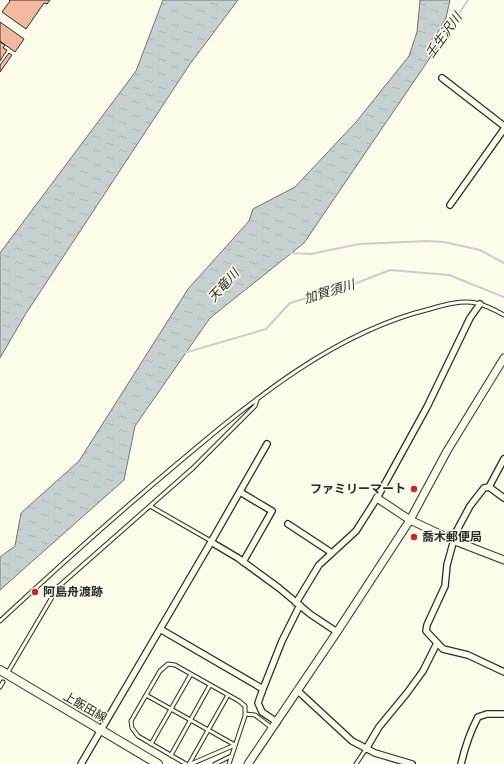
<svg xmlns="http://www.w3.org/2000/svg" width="504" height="764" font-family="Lato,'Noto Sans JP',sans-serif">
	<defs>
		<pattern id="water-ripples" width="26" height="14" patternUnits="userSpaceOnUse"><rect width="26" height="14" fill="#c7d0d0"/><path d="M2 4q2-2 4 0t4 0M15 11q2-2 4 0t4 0" fill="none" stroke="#abb3b3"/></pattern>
	</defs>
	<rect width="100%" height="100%" fill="#fdfbea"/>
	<path fill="url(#water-ripples)" stroke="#74746e" d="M 163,0 L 238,0 L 190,64 L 25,315 L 0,358 L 0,253 L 136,71 Z
		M 420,0 L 450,0 L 446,18 L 437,34 L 438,46 L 304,243 L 210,318 L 135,426 L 124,480 L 0,590 L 0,557 L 15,546 L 21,513 L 79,461 L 188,289 L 249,221 L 253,209 L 295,187 L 356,122 L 409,56 L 417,32 Z"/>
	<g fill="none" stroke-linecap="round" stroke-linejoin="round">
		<path stroke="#c7d0d0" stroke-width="2" d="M 437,47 L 468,0
			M 291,253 L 311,254 L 359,244 L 427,241 L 444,242 L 480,250 L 504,263
			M 184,353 L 266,329 L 290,303 L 354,284 L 390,270 L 449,275 L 504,297"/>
	</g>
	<path fill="#f2b8a0" stroke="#2b2b2b" d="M 9,0 L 50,0 L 47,4 L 44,3 L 26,29 L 2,12 L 10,1 Z
		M 0,22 L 24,39 L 15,52 L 0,41 Z
		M 0,42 L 5,45 L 3,48 L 7,50 L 0,61 Z
		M 9,53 L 12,55 L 0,72 L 0,65 Z"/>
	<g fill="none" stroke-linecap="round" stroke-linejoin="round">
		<defs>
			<path id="service" d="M 150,506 L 211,541
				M 0,621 C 58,567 117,514 178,463 C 252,401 334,332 430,309 C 444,305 461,300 476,303 C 486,305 495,310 504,315
				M 8,672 L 58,587 L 193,468 L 255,406 L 257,400
				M 0,687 L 3,682
				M 146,695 L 235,745
				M 245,714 L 255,715 L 272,728
				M 151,744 L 191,674
				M 171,755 L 210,685
				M 186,764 L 138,736 L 132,728 L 131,721 L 160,671 L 168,664 L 175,665 L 239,701 L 245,706 L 245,716 L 229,764
				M 189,764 L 228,695
				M 191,764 L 235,745
				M 215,764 L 231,756
				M 356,764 L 366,749"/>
			<path id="minor" d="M 442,78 L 504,126
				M 450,205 L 504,129
				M 504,459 L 489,487 L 484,488 L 470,506 L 456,532 L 447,565 L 445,586 L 427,625 L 426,631 L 443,649 L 468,655 L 504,672
				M 489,487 L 504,498
				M 240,492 L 272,511 L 243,562
				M 288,524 L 332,553
				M 211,542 L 238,558 L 279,588 L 310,614 L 337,632
				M 296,603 L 319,565 L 356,531 L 377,498 L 427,407 L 470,318 L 480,304
				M 160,629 L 263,689 L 282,641 L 300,605
				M 263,689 L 258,703 L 262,712 L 277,722
				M 298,691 L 352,741 L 375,753 L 412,764
				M 366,749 L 379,727 L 407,693 L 423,671 L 437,643
				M 81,764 L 211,542 L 267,444
				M 461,764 C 465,747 470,732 478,717 L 487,714 L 504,714"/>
			<path id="tertiary" d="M 377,498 L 410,520 L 455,541 L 504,560
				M 248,764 L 337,632 L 410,520 L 447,451 L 504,358"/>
			<path id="secondary" d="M 0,670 L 158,764"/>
		</defs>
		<use href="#service" stroke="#2b2b2b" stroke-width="5"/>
		<use href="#minor" stroke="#2b2b2b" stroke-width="8"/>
		<use href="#tertiary" stroke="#2b2b2b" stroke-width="9"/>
		<use href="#secondary" stroke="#2b2b2b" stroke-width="10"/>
		<use href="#service" stroke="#fdfbea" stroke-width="3"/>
		<use href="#minor" stroke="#fdfbea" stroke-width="5.5"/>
		<use href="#tertiary" stroke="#fdfbea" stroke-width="7"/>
		<use href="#secondary" stroke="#fdfbea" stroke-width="8"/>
	</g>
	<g fill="#c62828" stroke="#fdfbea" stroke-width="1.5">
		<circle cx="414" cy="489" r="4"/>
		<circle cx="414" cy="537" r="4"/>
		<circle cx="35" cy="592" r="4"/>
	</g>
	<g text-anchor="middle" stroke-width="3" stroke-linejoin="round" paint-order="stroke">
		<g font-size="12" font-weight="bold" fill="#2b2b2b" stroke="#fdfbea" text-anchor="start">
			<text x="406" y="493" text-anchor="end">ファミリーマート</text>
			<text x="422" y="541">喬木郵便局</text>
			<text x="43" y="596">阿島舟渡跡</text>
		</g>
		<g font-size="12" fill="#2b2b2b" stroke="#fdfbea">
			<text transform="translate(85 707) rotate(30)" y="4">上飯田線</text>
		</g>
		<g font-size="13" font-style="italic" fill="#2b2b2b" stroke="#fdfbea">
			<text transform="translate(443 35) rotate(-54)" y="5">壬生沢川</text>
			<text transform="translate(223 285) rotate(-48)" y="5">天竜川</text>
			<text transform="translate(329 291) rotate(-17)" y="5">加賀須川</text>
		</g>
	</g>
</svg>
